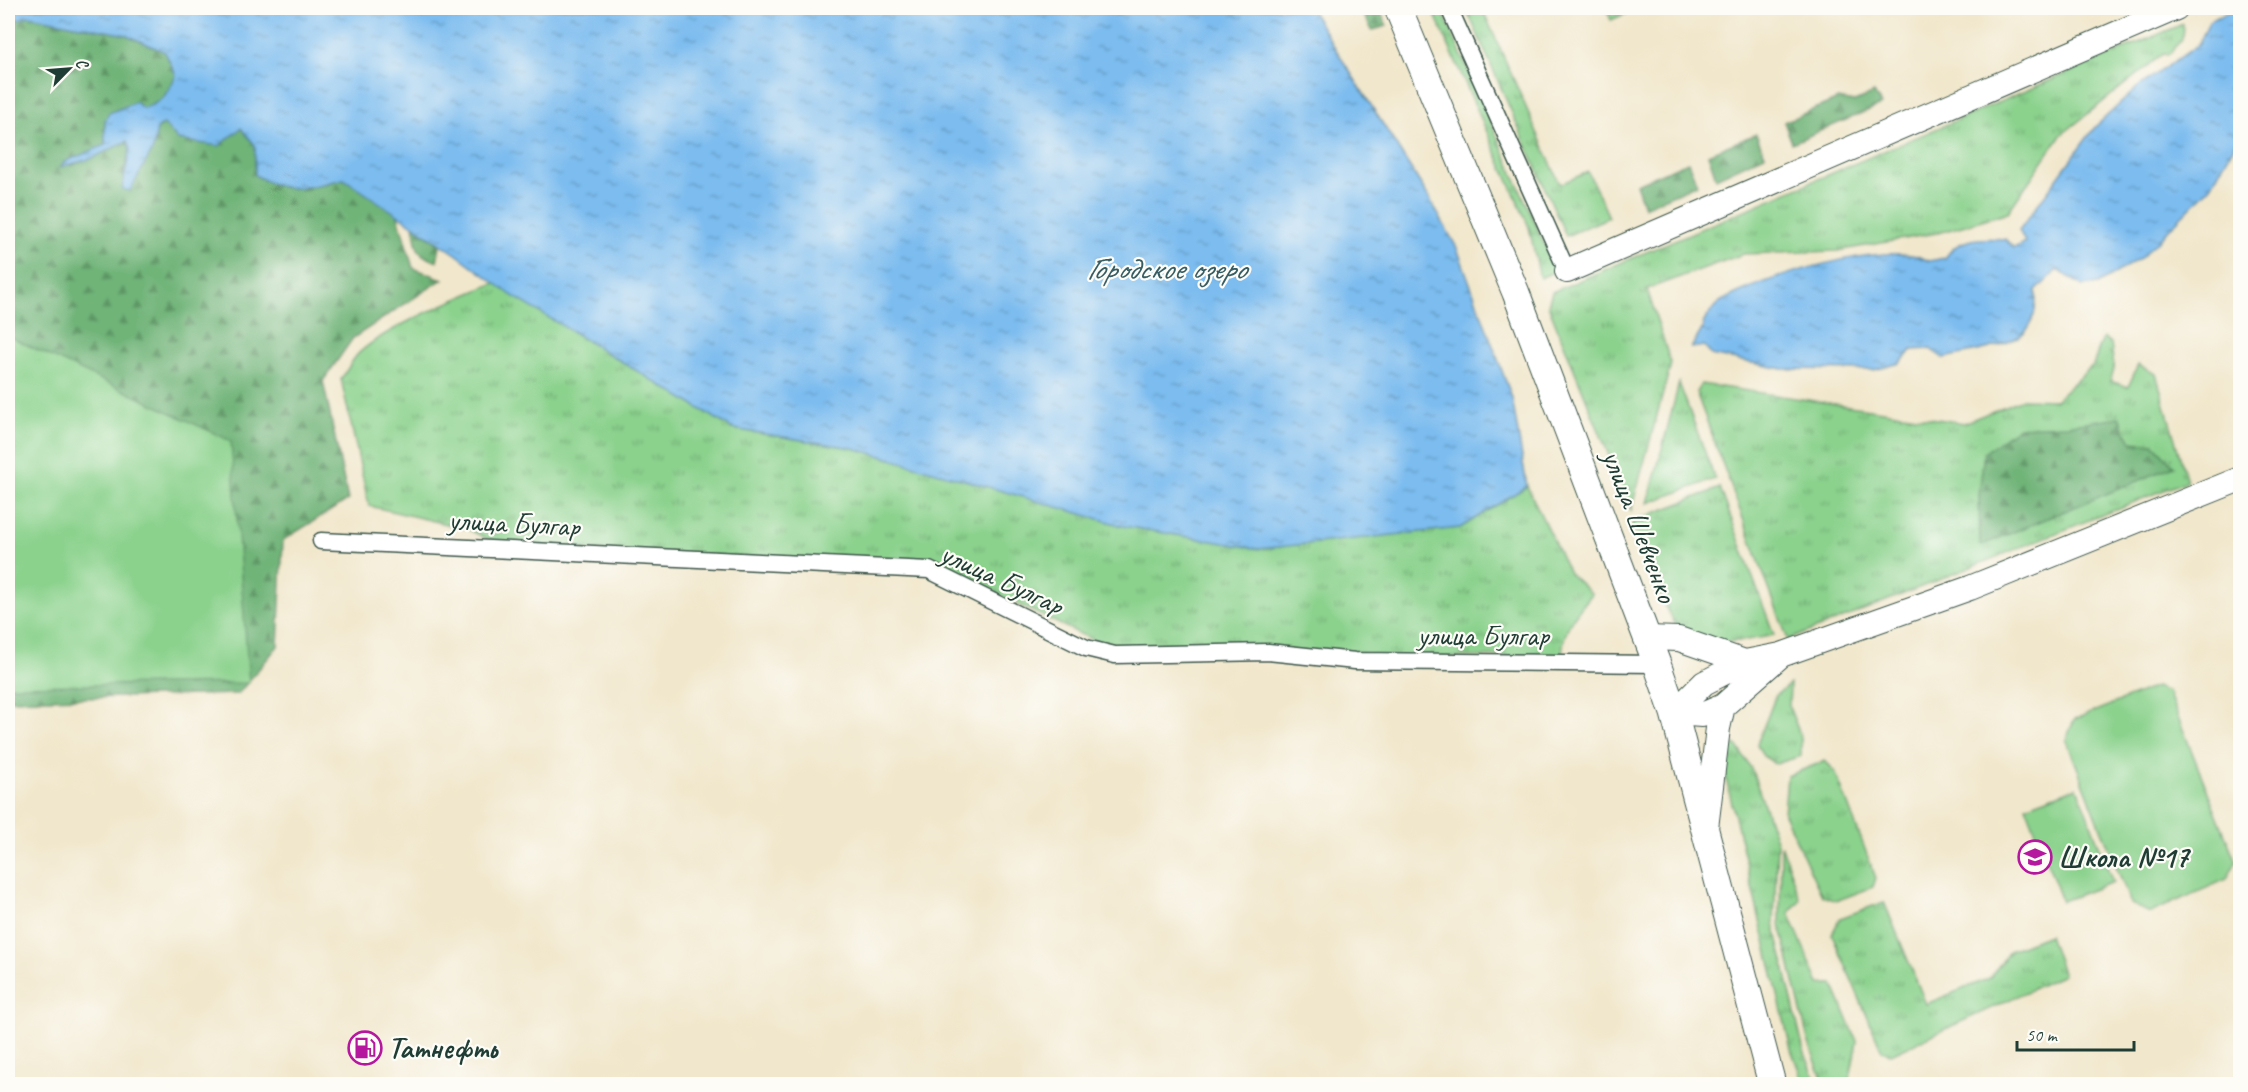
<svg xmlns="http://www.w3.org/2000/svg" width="2248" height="1092" font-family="Caveat,sans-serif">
	<defs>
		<pattern id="grass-tufts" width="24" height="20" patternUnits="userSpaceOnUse" patternTransform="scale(1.5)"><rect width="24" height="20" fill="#8bd28d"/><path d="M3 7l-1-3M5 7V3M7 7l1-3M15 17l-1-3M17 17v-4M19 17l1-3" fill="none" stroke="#71ac74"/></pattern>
		<pattern id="forest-firs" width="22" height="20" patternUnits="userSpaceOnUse" patternTransform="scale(1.5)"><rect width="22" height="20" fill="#70b478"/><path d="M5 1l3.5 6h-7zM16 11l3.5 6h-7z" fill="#5b9463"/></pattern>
		<pattern id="water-ripples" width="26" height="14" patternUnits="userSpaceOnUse" patternTransform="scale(1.5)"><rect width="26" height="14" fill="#7bbcef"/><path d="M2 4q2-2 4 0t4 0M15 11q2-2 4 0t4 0" fill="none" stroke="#649ac2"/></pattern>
	</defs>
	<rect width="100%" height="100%" fill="#fdfcf7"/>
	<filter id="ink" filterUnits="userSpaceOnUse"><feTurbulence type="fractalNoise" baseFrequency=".0167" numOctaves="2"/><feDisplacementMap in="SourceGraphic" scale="12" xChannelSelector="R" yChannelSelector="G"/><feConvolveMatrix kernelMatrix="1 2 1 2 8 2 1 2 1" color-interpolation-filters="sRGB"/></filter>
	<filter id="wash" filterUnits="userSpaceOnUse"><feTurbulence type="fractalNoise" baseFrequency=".008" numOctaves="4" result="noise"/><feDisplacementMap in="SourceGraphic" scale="24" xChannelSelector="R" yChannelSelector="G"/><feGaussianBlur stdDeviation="1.35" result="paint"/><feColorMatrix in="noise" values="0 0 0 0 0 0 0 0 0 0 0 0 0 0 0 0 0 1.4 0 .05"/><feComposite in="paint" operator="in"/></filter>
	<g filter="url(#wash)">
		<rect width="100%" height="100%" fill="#f1e7cc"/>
		<path fill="url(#grass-tufts)" stroke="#558860" stroke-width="1.5" d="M 1432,8 L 1441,8 L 1556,271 L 1540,278 L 1529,227 Z
			M 1466,8 L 1482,8 L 1560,184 L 1588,172 L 1609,217 L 1566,236 Z
			M 1606,8 L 1638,8 L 1611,20 Z
			M 2183,24 L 2182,39 L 2168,55 L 2163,54 L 2060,136 L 2008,212 L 1942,232 L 1837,251 L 1743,254 L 1647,289 L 1671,364 L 1631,510 L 1548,305 L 1552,292 Z
			M 495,283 L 733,429 L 853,448 L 1460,528 L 1527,486 L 1569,573 L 1592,594 C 1574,616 1563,627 1562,656 L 1375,658 L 1258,649 L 1101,644 L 936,565 L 501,546 L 468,529 L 369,506 L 341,379 C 347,371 351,362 357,355 C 382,329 460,297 495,283 Z
			M 2103,338 L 2111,343 L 2114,369 L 2110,381 L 2128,387 L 2138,365 L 2156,374 L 2187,481 L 1788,640 L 1696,392 L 1701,384 L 1964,423 L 2022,399 L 2055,400 L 2093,365 Z
			M 1679,383 L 1715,479 L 1648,503 Z
			M 1720,488 L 1774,635 C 1752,640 1709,647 1688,636 C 1665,624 1642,548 1631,522 Z
			M 1790,684 L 1789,707 L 1801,737 L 1801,756 L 1776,764 L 1763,756 L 1757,744 L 1776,695 Z
			M 1728,743 L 1736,745 L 1752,770 L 1777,843 L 1774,923 L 1803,1048 L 1817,1084 L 1804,1084 L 1791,1049 L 1725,775 L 1723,753 Z
			M 1825,761 L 1835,771 L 1876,878 L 1873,887 L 1836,901 L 1822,896 L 1784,814 L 1787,776 Z
			M 1781,844 L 1800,900 L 1789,913 L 1819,984 L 1833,984 L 1857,1041 L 1850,1078 L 1855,1084 L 1824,1084 L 1808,1040 L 1780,924 Z
			M 1884,902 L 1926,1004 L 1990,978 L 2010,950 L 2049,935 L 2063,975 L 1891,1054 L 1882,1051 L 1832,934 L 1840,918 Z"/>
		<path fill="url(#forest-firs)" stroke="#487856" stroke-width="1.5" d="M 1360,8 L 1379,8 L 1387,26 L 1372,30 Z
			M 28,16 L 127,35 L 165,52 L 176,75 C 169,92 161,105 142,108 L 136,102 L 109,113 L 105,121 L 105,145 L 71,166 L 127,141 L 130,149 L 123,176 L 130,191 L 144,160 L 153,149 L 157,129 L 165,124 L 241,127 L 255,145 L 255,175 L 302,189 L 344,179 L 395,206 L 413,268 L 443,279 L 353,338 L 323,381 L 348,500 L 283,540 L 278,646 L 238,694 L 8,700 L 8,23 Z
			M 1874,93 L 1881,105 L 1792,143 L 1784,122 L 1838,99 L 1855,102 Z
			M 1756,134 L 1765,155 L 1716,178 L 1708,154 Z
			M 1688,162 L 1697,184 L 1644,207 L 1636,184 Z
			M 413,225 L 440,245 L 437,261 C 414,255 417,246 413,225 Z
			M 2119,417 L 2131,442 L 2153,444 L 2174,466 L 1980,546 L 1979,496 L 1984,453 L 2019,427 L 2067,425 Z"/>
		<path fill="#8bd28d" stroke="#558860" stroke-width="1.5" d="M 8,336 L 231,441 L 249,683 L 8,686 Z
			M 2155,687 L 2168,692 L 2236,862 L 2227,879 L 2150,913 L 2131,904 L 2066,739 L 2075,719 Z
			M 2077,787 L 2113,882 L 2062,901 L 2026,806 Z"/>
		<path fill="url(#water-ripples)" stroke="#4d7c92" stroke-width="1.5" d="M 8,8 L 1310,8 L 1428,196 L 1457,248 L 1512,398 L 1527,486 L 1460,528 L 1259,549 L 1123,526 L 853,448 L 733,429 L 511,295 L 456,254 L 344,179 C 305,187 292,197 255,175 L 255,145 L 241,128 L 219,146 L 178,140 L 164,124 L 157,129 L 153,149 L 130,191 L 122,189 L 130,149 L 127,141 L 93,158 L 61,167 L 64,162 L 105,145 L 105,121 L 109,113 L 136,102 L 142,108 C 161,105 169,92 176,75 L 165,52 L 127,35 L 29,16 L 8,23 Z
			M 2237,8 L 2240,8 L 2240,136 L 2211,186 L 2142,257 L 2098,284 L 2083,286 L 2057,270 L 2036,291 C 2036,304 2036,317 2028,328 C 2015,347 1965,353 1943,358 L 1930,349 L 1912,350 L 1900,363 L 1874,370 L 1783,369 L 1711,355 L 1704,346 L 1691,348 L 1703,328 L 1703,323 C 1708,317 1713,306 1720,302 C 1759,279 1890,237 1929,261 L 1945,258 C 1959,236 1981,238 2005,239 L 2014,248 L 2025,242 L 2019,230 L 2095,127 L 2138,87 L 2199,44 L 2209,21 Z"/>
	</g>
	<g filter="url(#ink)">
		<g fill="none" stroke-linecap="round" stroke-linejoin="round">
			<defs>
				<path id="street" d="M 1449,8 L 1567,271
					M 321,541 L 929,570 L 1086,648 L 1115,655 L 1268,652 L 1355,661 L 1657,664"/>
				<path id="secondary" d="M 1567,271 L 2176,8
					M 1647,638 L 1679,639 L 1745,662 L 1781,655 L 1970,588 L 2240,479
					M 1674,713 L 1702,715 L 1723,706 L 1780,656
					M 1674,713 L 1704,683 L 1745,662
					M 1706,828 L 1718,728 L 1723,706"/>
				<path id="primary" d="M 1398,8 L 1516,293 L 1657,664 L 1674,713 L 1772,1084"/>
			</defs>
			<use href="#street" stroke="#3e564b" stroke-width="19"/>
			<use href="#secondary" stroke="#3e564b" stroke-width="26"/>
			<use href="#primary" stroke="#3e564b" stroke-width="29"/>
			<use href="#street" stroke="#fff" stroke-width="16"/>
			<use href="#secondary" stroke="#fff" stroke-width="24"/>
			<use href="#primary" stroke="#fff" stroke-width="27"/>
		</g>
	</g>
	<defs>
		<symbol id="school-ring" viewBox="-11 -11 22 22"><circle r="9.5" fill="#fdfcf7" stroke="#b5179e" stroke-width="1.5"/><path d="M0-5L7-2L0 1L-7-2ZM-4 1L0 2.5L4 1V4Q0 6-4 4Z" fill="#b5179e"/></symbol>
		<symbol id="fuel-ring" viewBox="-11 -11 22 22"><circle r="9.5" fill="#fdfcf7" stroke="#b5179e" stroke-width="1.5"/><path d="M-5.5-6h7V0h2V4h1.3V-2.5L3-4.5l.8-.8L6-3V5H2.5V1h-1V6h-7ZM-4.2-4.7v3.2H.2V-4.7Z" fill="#b5179e"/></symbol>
	</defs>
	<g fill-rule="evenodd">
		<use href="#school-ring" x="2016" y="838" width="38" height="38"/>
		<use href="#fuel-ring" x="346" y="1029" width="38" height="38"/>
	</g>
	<g text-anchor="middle" stroke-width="4.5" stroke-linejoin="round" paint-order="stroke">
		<g font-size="30" fill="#1f3d34" stroke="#fdfcf7">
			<text transform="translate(514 523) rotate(3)" y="10">улица Булгар</text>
			<text transform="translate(1640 526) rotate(69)" y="10">улица Шевченко</text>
			<text transform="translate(1002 579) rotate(25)" y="10">улица Булгар</text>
			<text x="1483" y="645">улица Булгар</text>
		</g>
		<g font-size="30" font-weight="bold" fill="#1f3d34" stroke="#fdfcf7" text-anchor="start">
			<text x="2058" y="867">Школа №17</text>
			<text x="388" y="1058">Татнефть</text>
		</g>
		<g font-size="32" font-style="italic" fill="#365d63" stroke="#fdfcf7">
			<text x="1166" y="279">Городское озеро</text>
		</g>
	</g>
	<rect width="2248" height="1092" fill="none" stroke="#fdfcf7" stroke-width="30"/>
	<g transform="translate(69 69) rotate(65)" stroke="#fdfcf7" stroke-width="4.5" paint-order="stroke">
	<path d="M0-4.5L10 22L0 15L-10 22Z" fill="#1f3d34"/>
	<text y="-9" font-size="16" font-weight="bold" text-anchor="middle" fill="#1f3d34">С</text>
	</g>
	<path d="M2017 1041v9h117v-9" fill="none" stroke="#1f3d34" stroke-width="3"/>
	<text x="2026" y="1041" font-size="18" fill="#1f3d34" stroke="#fdfcf7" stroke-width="4.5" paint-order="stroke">50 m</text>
</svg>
